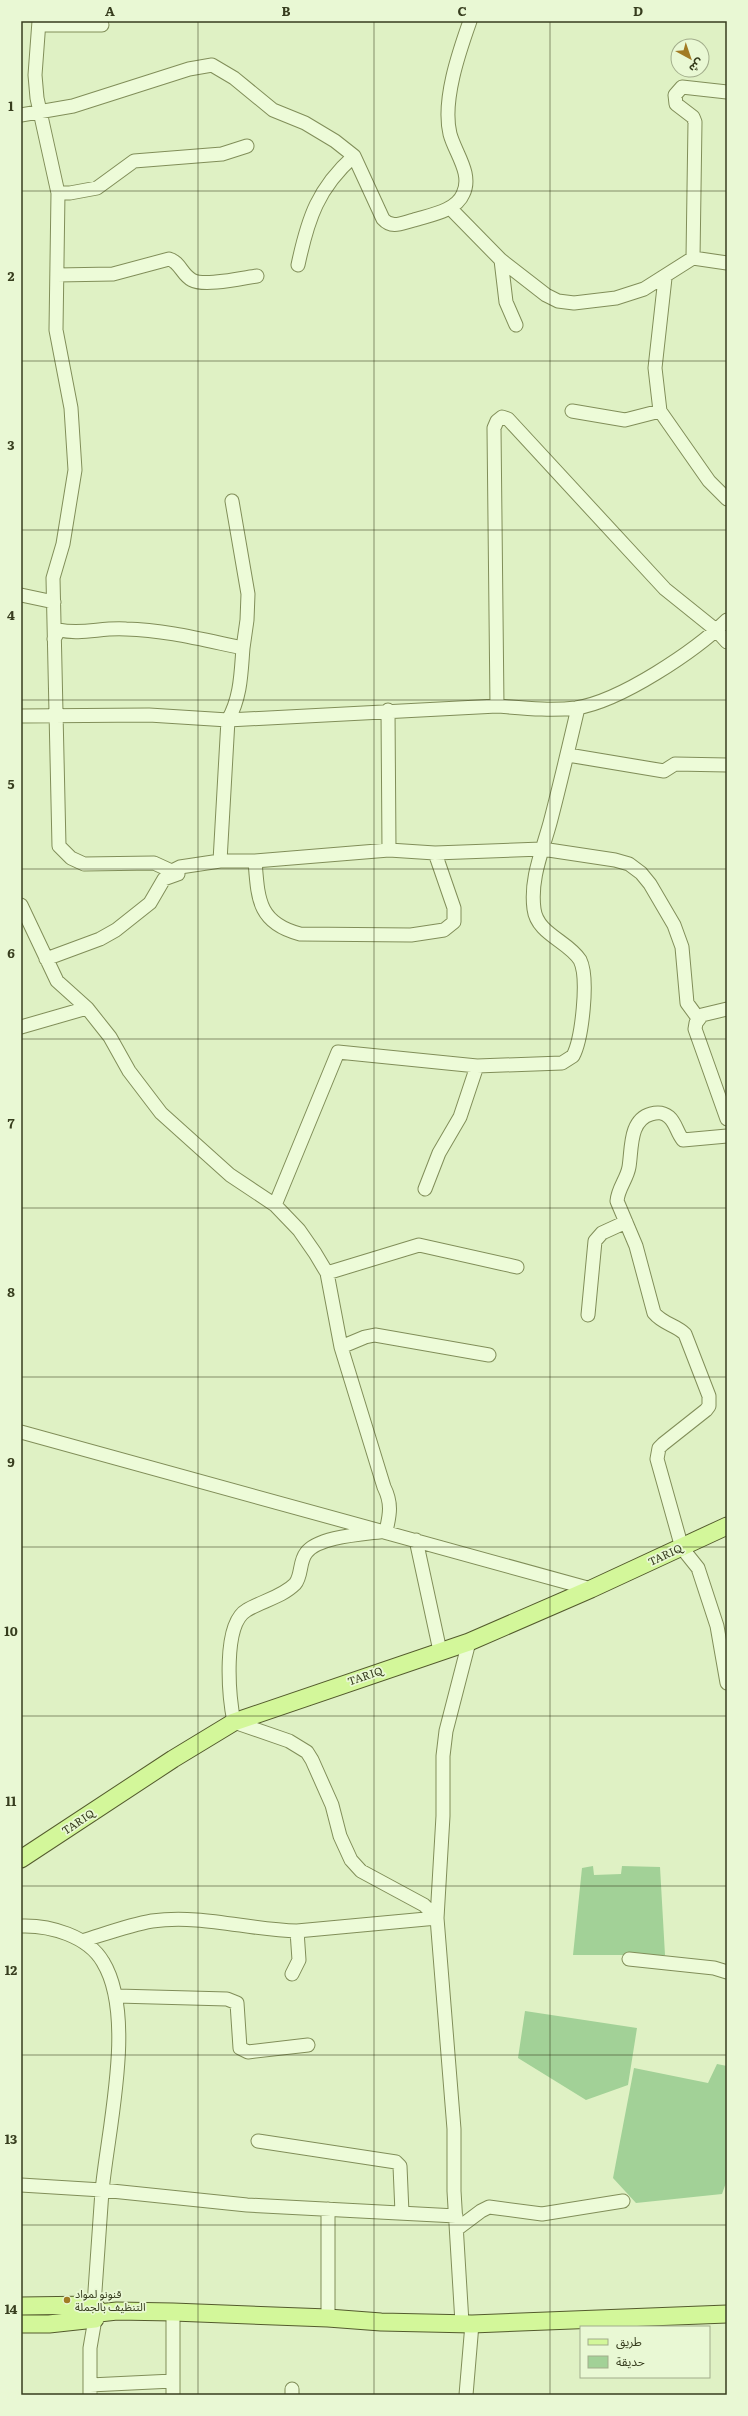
<svg xmlns="http://www.w3.org/2000/svg" width="748" height="2416" font-family="Literata,'Noto Sans Arabic',serif">
	<rect width="100%" height="100%" fill="#dff1c4"/>
	<path fill="#a2d197" d="M 593,1866 L 594,1875 L 621,1874 L 622,1866 L 660,1867 L 665,1955 L 573,1955 L 582,1868 Z
		M 525,2011 L 637,2028 L 628,2085 L 586,2100 L 518,2058 Z
		M 717,2064 L 727,2066 L 727,2180 L 722,2194 L 636,2203 L 613,2178 L 634,2068 L 708,2083 Z"/>
	<g fill="none" stroke-linecap="round" stroke-linejoin="round">
		<defs>
			<path id="minor" d="M 39,21 L 35,75 L 37,98 L 58,193 L 56,330 L 71,408 L 75,470 L 63,544 L 53,578 L 59,846 L 71,858 L 84,864 L 154,863 L 178,874
				M 39,25 L 102,25
				M 21,115 L 73,106 L 189,69 L 212,65 L 234,78 L 273,110 L 305,123 L 335,141 L 354,156 L 383,219 C 392,229 402,223 414,220 C 430,215 456,211 463,194 C 473,174 455,153 450,134 C 442,101 459,52 470,21
				M 58,193 L 70,193 L 97,188 L 134,161 L 222,154 L 247,146
				M 450,208 L 501,260 L 546,295 L 558,301 L 574,303 L 616,298 L 644,289 L 693,258 L 727,263
				M 693,258 L 695,122 L 693,117 L 676,104 L 675,95 L 682,87 L 727,92
				M 501,260 L 506,302 L 516,325
				M 298,265 C 308,218 318,188 354,156
				M 57,275 L 113,274 L 169,259 C 180,262 182,275 192,280 C 204,287 243,278 257,276
				M 572,411 L 625,420 L 660,411 L 655,368 L 665,278
				M 660,411 L 709,481 L 727,499
				M 232,501 L 248,594 L 247,620 L 243,648
				M 21,595 L 54,602
				M 727,620 C 695,651 621,701 576,708 C 550,711 523,708 497,706 L 494,428 L 497,421 L 502,417 L 508,419 L 665,589 L 716,630 L 727,642
				M 388,710 L 389,850
				M 21,716 L 149,715 L 228,720 C 241,697 241,673 243,648 C 204,640 166,630 126,629 C 103,627 82,635 59,630 L 54,639
				M 568,755 L 664,771 L 675,764 L 727,765
				M 220,861 L 228,720 L 497,706
				M 255,861 C 258,899 258,923 300,934 L 411,935 L 444,930 L 454,922 L 454,908 L 435,853
				M 21,905 L 57,981 L 87,1008 L 110,1037 L 129,1071 L 161,1113 L 230,1175 L 275,1205 L 299,1230 L 315,1253 L 327,1273 L 341,1347 L 384,1487 C 392,1503 390,1514 386,1531 C 366,1534 318,1536 306,1553 C 299,1562 302,1576 295,1584 C 282,1597 262,1601 247,1610 C 222,1624 229,1697 234,1722 L 289,1741 L 307,1752 L 312,1760 L 332,1805 L 340,1836 L 351,1860 L 361,1871 L 424,1905 L 437,1918 L 454,2129 L 454,2191 L 462,2323
				M 46,959 L 100,939 L 116,930 L 150,903 L 164,879 L 178,874 L 174,870 L 180,867 L 220,861 L 255,861 L 389,850 L 435,853 L 542,849 L 615,860 L 629,864 L 641,873 L 650,884 L 674,925 L 682,947 L 687,1003 L 698,1018
				M 727,1009 L 702,1015 L 696,1023 L 695,1029 L 727,1119
				M 21,1027 L 87,1008
				M 727,1136 L 683,1140 C 677,1133 676,1123 669,1117 C 663,1112 658,1112 651,1114 C 629,1120 632,1149 629,1167 C 627,1179 618,1188 617,1201 L 636,1246 L 654,1313 C 663,1324 676,1325 685,1334 L 709,1396 L 709,1406 L 706,1410 L 663,1444 L 659,1448 L 657,1459 L 682,1548 L 698,1568 L 717,1626 L 727,1683
				M 425,1189 L 439,1153 L 460,1117 L 477,1066
				M 275,1205 L 338,1052 L 477,1066 L 562,1063 L 573,1056 C 582,1039 589,978 580,960 C 568,941 537,934 534,909 C 530,879 542,852 550,823 C 560,785 569,746 578,708
				M 327,1273 L 419,1245 L 517,1267
				M 588,1315 L 595,1241 L 602,1233 L 626,1222
				M 341,1347 L 365,1337 L 375,1335 L 489,1355
				M 21,1432 L 591,1589
				M 416,1540 L 440,1651
				M 21,1926 C 50,1925 88,1936 103,1962 C 136,2016 108,2128 102,2191 C 99,2229 97,2267 94,2305
				M 297,1931 L 437,1918 L 443,1816 L 443,1756 L 446,1731 L 469,1642
				M 82,1941 C 105,1934 129,1925 152,1921 C 201,1914 249,1930 297,1931 L 299,1960 L 292,1974
				M 629,1959 L 714,1968 L 727,1972
				M 117,1996 L 227,1999 L 237,2003 L 240,2048 L 248,2052 L 308,2045
				M 258,2141 L 396,2162 L 400,2166 L 402,2213
				M 21,2185 L 102,2190 L 247,2205 L 456,2216
				M 328,2209 L 328,2318
				M 457,2229 L 481,2211 L 489,2207 L 542,2214 L 623,2201
				M 173,2312 L 173,2395
				M 90,2385 L 173,2381
				M 90,2395 L 90,2348 L 95,2319
				M 292,2395 L 292,2389
				M 466,2395 L 472,2324"/>
			<path id="major" d="M 21,1859 L 173,1759 L 234,1722 L 469,1642 L 591,1589 L 727,1526
				M 21,2306 L 94,2305 L 99,2311 L 95,2319 L 49,2324 L 21,2324
				M 99,2313 L 117,2311 L 173,2312 L 328,2318 L 381,2322 L 472,2324 L 727,2314"/>
		</defs>
		<use href="#minor" stroke="#818e59" stroke-width="15"/>
		<use href="#major" stroke="#545b2d" stroke-width="19"/>
		<use href="#minor" stroke="#edfbd8" stroke-width="13"/>
		<use href="#major" stroke="#d3f79a" stroke-width="17"/>
	</g>
	<path fill="none" stroke="#373d1e" stroke-width="1" stroke-opacity="0.55" d="M 198,21 L 198,2395M 374,21 L 374,2395M 550,21 L 550,2395M 21,191 L 727,191M 21,361 L 727,361M 21,530 L 727,530M 21,700 L 727,700M 21,869 L 727,869M 21,1039 L 727,1039M 21,1208 L 727,1208M 21,1377 L 727,1377M 21,1547 L 727,1547M 21,1716 L 727,1716M 21,1886 L 727,1886M 21,2055 L 727,2055M 21,2225 L 727,2225"/>
	<circle fill="#a17b24" stroke="#e9f8d4" stroke-width="1.5" cx="67" cy="2300" r="4"/>
	<g text-anchor="middle" stroke-width="3.5" stroke-linejoin="round" paint-order="stroke">
		<g font-size="11" fill="#373d1e" stroke="#e9f8d4">
			<text transform="translate(665 1555) rotate(-25)" y="4">TARIQ</text>
			<text transform="translate(365 1676) rotate(-19)" y="4">TARIQ</text>
			<text transform="translate(78 1822) rotate(-34)" y="4">TARIQ</text>
		</g>
		<g font-size="11" fill="#373d1e" stroke="#e9f8d4" text-anchor="start">
			<text x="75" y="2298">قنونو لمواد<tspan x="75" dy="13">التنظيف بالجملة</tspan></text>
		</g>
	</g>
	<rect width="748" height="2416" fill="none" stroke="#e9f8d4" stroke-width="44"/>
	<rect x="580" y="2326" width="130" height="52" fill="#e9f8d4" stroke="#a2ad8b"/>
	<rect x="588" y="2339" width="20" height="6" fill="#d3f79a" stroke="#a2ad8b"/>
	<text x="616" y="2346" font-size="12" fill="#373d1e">طريق</text>
	<rect x="588" y="2356" width="20" height="12" fill="#a2d197" stroke="#a2ad8b"/>
	<text x="616" y="2366" font-size="12" fill="#373d1e">حديقة</text>
	<g transform="translate(690 58) rotate(140)"><circle r="19" fill="#e9f8d4" stroke="#a2ad8b"/>
	<path d="M0-3L7 15L0 10L-7 15Z" fill="#a17b24"/>
	<text y="-6" font-size="11" font-weight="bold" text-anchor="middle" fill="#373d1e">ش</text>
	</g>
	<rect x="22" y="22" width="704" height="2372" fill="none" stroke="#373d1e" stroke-width="1.5"/>
	<g font-size="13" text-anchor="middle" font-weight="bold" fill="#373d1e">
		<text x="110" y="16">A</text>
		<text x="286" y="16">B</text>
		<text x="462" y="16">C</text>
		<text x="638" y="16">D</text>
		<text x="11" y="111">1</text>
		<text x="11" y="281">2</text>
		<text x="11" y="450">3</text>
		<text x="11" y="620">4</text>
		<text x="11" y="789">5</text>
		<text x="11" y="958">6</text>
		<text x="11" y="1128">7</text>
		<text x="11" y="1297">8</text>
		<text x="11" y="1467">9</text>
		<text x="11" y="1636">10</text>
		<text x="11" y="1806">11</text>
		<text x="11" y="1975">12</text>
		<text x="11" y="2144">13</text>
		<text x="11" y="2314">14</text>
	</g>
</svg>
